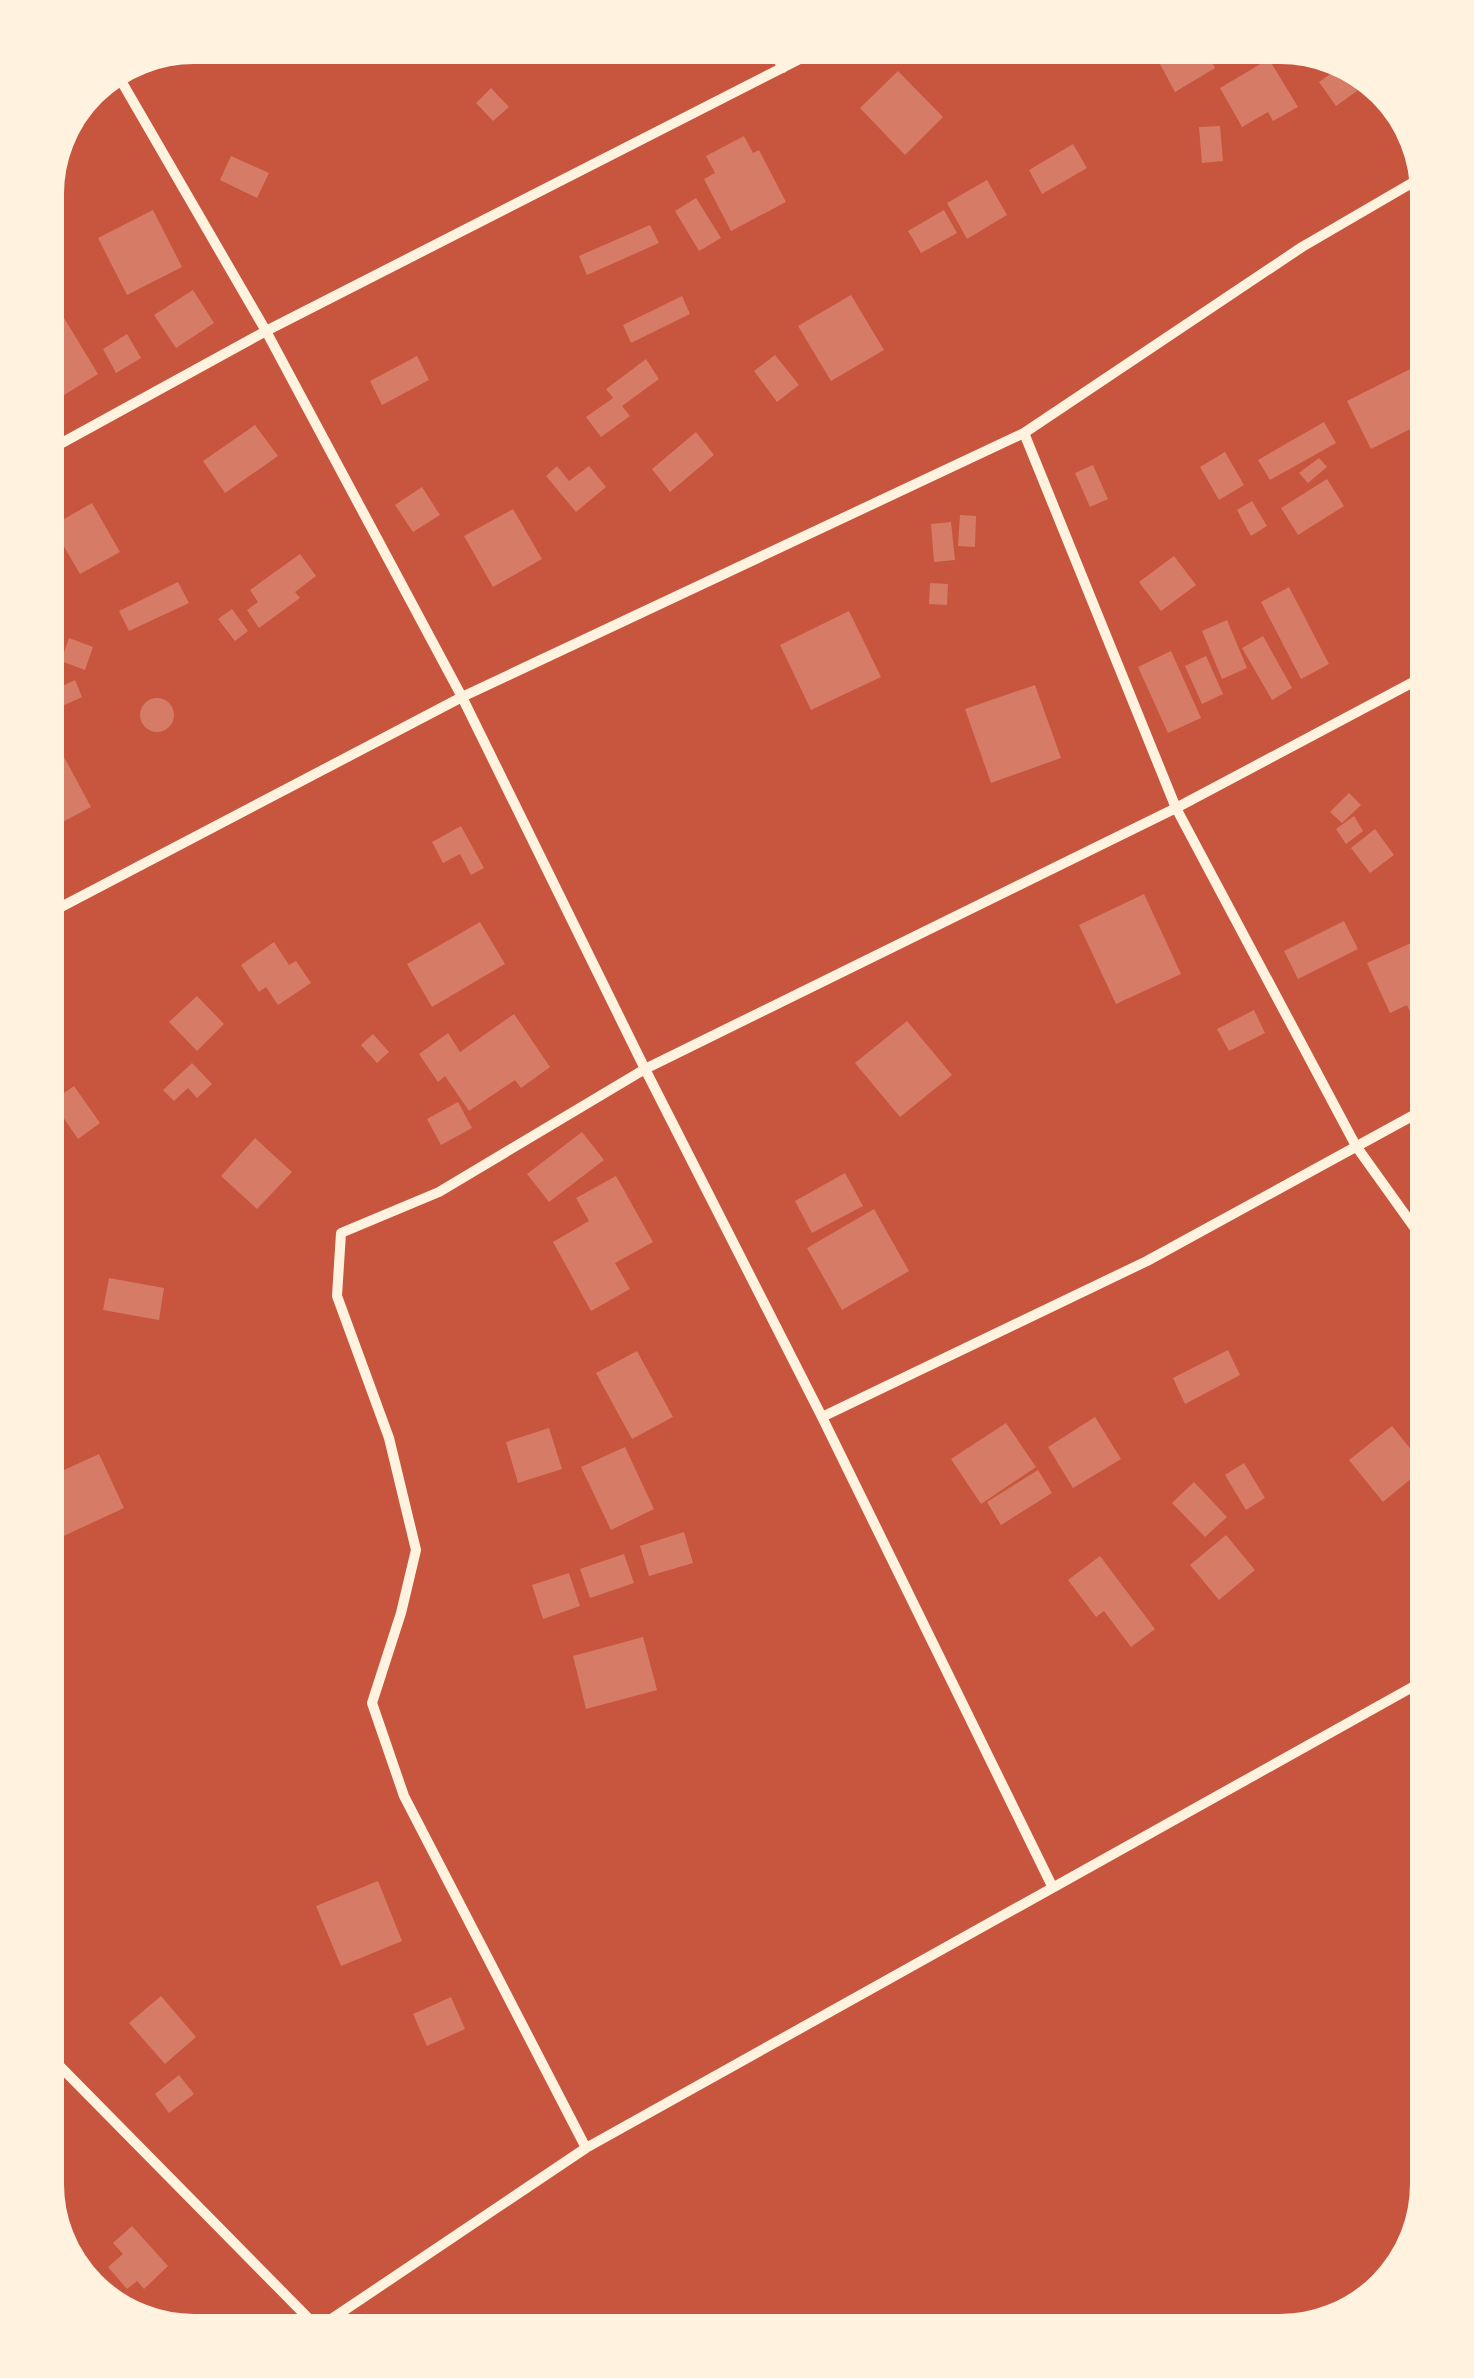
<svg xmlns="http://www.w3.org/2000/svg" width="1474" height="2378" font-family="'Alegreya Sans',sans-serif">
	<rect width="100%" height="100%" fill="#c8553d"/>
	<path fill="#d67c66" d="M 436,40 L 474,40 L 477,47 L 447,62 Z
		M 506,40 L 561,40 L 565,49 L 536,64 L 530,52 L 515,60 Z
		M 1016,40 L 1067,40 L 1026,63 L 1014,42 Z
		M 1200,41 L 1215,68 L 1175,92 L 1160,64 Z
		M 1269,59 L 1298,107 L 1273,121 L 1268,112 L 1242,127 L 1220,88 Z
		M 1340,67 L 1357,91 L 1336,106 L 1319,82 Z
		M 898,71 L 943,117 L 905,155 L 860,108 Z
		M 491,88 L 509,107 L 493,121 L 476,103 Z
		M 1220,126 L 1223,161 L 1202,163 L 1199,127 Z
		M 744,136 L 753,153 L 759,150 L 786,202 L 731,231 L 704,179 L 715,173 L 706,156 Z
		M 1073,144 L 1087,168 L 1042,194 L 1029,170 Z
		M 231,156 L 269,173 L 257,198 L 220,180 Z
		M 987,180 L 1007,215 L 967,239 L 947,203 Z
		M 696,198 L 721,238 L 699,251 L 675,211 Z
		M 153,210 L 182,267 L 127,295 L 98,238 Z
		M 944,210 L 957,233 L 921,253 L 908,231 Z
		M 650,225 L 659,243 L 587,275 L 579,256 Z
		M 193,290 L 214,323 L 176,348 L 154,315 Z
		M 851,295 L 884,350 L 831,381 L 798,326 Z
		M 682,296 L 690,314 L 631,343 L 623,325 Z
		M 61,313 L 98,374 L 48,405 L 40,392 L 40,325 Z
		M 127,334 L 141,358 L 116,373 L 103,349 Z
		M 775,355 L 799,385 L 777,402 L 754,371 Z
		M 417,356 L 429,380 L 382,405 L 370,381 Z
		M 1434,357 L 1434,417 L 1371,449 L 1347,401 Z
		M 646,359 L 659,379 L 622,406 L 630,416 L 601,437 L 586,417 L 613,398 L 606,389 Z
		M 1324,422 L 1336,443 L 1270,480 L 1258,460 Z
		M 255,425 L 278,456 L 225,493 L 203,461 Z
		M 696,432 L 714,455 L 670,492 L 652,469 Z
		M 1225,452 L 1244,485 L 1219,500 L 1200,467 Z
		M 1319,458 L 1327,467 L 1308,483 L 1299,473 Z
		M 1093,465 L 1108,499 L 1090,507 L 1075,473 Z
		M 557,466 L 569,481 L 589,466 L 606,487 L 576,512 L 546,476 Z
		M 1327,479 L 1344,506 L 1298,535 L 1281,508 Z
		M 422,487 L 440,515 L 413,532 L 395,505 Z
		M 1252,501 L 1267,526 L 1251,536 L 1237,510 Z
		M 92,503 L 120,552 L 80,574 L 52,526 Z
		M 513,509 L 542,559 L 493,587 L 464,536 Z
		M 960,515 L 976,516 L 975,547 L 958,546 Z
		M 951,522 L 955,560 L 934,562 L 931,524 Z
		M 300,554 L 316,576 L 295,592 L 300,598 L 259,628 L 247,610 L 258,602 L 250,590 Z
		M 1174,556 L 1196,585 L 1161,611 L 1139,582 Z
		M 178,582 L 189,603 L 129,631 L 119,611 Z
		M 930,583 L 948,584 L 947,605 L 929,604 Z
		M 1289,587 L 1329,664 L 1301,679 L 1261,602 Z
		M 232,609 L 248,631 L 235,641 L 218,619 Z
		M 849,611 L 881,677 L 811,710 L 780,645 Z
		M 1227,620 L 1247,668 L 1222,679 L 1202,631 Z
		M 1263,636 L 1292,688 L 1272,700 L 1242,648 Z
		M 69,638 L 93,647 L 85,670 L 61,661 Z
		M 1171,651 L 1201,718 L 1168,733 L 1138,667 Z
		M 1206,656 L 1223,694 L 1202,704 L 1185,666 Z
		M 75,680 L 82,697 L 58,708 L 50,692 Z
		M 1035,685 L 1061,758 L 991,783 L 965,709 Z
		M140 715a17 17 0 1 1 34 0a17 17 0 1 1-34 0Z
		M 57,744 L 91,807 L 40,834 L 40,753 Z
		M 1349,793 L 1361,805 L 1342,823 L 1330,812 Z
		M 1354,816 L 1363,831 L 1346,844 L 1336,829 Z
		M 461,826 L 484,868 L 471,875 L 460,854 L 443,863 L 432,842 Z
		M 1375,829 L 1394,855 L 1370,873 L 1351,848 Z
		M 1144,894 L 1181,974 L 1116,1004 L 1079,925 Z
		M 1344,921 L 1358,949 L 1298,979 L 1284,951 Z
		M 480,922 L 505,964 L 432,1007 L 407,964 Z
		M 1422,938 L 1434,966 L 1434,1009 L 1413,1018 L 1407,1005 L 1390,1013 L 1367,963 Z
		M 274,942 L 289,965 L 296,961 L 311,983 L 278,1005 L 266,987 L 259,992 L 241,965 Z
		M 197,996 L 224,1024 L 197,1051 L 169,1022 Z
		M 1254,1010 L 1265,1033 L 1229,1051 L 1217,1029 Z
		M 514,1014 L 550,1067 L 521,1088 L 515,1080 L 469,1111 L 445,1076 L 438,1082 L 419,1054 L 448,1033 L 460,1052 Z
		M 907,1021 L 952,1075 L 900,1117 L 855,1063 Z
		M 373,1034 L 389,1052 L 377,1063 L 361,1045 Z
		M 192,1063 L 212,1084 L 197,1098 L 188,1088 L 174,1101 L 163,1090 Z
		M 74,1086 L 100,1123 L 78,1139 L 52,1101 Z
		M 458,1102 L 472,1128 L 441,1145 L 427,1119 Z
		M 51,1104 L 63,1127 L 43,1139 L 40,1133 L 40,1111 Z
		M 582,1132 L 604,1160 L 549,1202 L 527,1174 Z
		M 255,1138 L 292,1172 L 257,1209 L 221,1176 Z
		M 845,1173 L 863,1206 L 812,1233 L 795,1201 Z
		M 616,1176 L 653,1242 L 615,1263 L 630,1289 L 591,1311 L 553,1242 L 589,1221 L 576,1198 Z
		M 874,1209 L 909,1271 L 842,1310 L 807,1248 Z
		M 40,1268 L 64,1292 L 40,1316 Z
		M 109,1278 L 164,1288 L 159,1320 L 103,1310 Z
		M 1228,1350 L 1240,1375 L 1185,1404 L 1173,1378 Z
		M 637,1351 L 673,1417 L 632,1439 L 596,1373 Z
		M 1095,1417 L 1121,1459 L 1073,1488 L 1048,1447 Z
		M 1006,1423 L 1036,1467 L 981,1504 L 951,1459 Z
		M 1392,1426 L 1425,1467 L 1383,1502 L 1349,1460 Z
		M 549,1428 L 562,1469 L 518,1483 L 506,1442 Z
		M 625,1447 L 654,1509 L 611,1530 L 581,1467 Z
		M 99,1454 L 124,1508 L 40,1547 L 40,1481 Z
		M 1244,1463 L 1265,1498 L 1246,1510 L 1225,1475 Z
		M 1038,1470 L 1052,1493 L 1001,1525 L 987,1502 Z
		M 1194,1482 L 1227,1517 L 1205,1537 L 1172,1503 Z
		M 684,1532 L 693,1563 L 649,1576 L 640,1546 Z
		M 1226,1535 L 1255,1570 L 1219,1600 L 1190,1565 Z
		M 624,1554 L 634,1583 L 590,1598 L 580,1569 Z
		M 1100,1556 L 1155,1629 L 1131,1647 L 1104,1611 L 1096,1617 L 1068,1580 Z
		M 569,1573 L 580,1606 L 543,1619 L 532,1585 Z
		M 643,1637 L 657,1690 L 586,1709 L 573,1656 Z
		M 378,1881 L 402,1941 L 341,1966 L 316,1906 Z
		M 161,1996 L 196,2037 L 165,2064 L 129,2023 Z
		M 451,1997 L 465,2029 L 427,2046 L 413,2014 Z
		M 179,2075 L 194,2094 L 169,2113 L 155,2094 Z
		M 132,2226 L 168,2266 L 144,2289 L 137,2281 L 127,2289 L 108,2267 L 123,2254 L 113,2243 Z"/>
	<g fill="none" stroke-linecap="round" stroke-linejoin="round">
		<path stroke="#fff3e0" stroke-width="10" d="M 767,40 L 783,68
			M 116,72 L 266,331 L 462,697 L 645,1069 L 822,1417 L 1052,1886
			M 1024,433 L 1176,808 L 1356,1146 L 1434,1255
			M 40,455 L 266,331 L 837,40
			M 40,918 L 462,697 L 1024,433 L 1302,247 L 1429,173
			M 822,1417 L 1147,1261 L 1434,1104
			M 40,2046 L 318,2328
			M 586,2148 L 404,1796 L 372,1703 L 401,1613 L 416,1550 L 389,1438 L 337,1296 L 341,1233 L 439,1192 L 645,1069 L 1176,808 L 1434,671
			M 308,2338 L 318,2328 L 586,2148 L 1434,1675"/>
	</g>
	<path d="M0 0H1474V2378H0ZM194 58H1280A136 136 0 0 1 1416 194V2184A136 136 0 0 1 1280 2320H194A136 136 0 0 1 58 2184V194A136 136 0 0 1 194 58Z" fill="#fff3e0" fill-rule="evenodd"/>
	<path fill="none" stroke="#fff3e0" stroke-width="12" d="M194 58H1280A136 136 0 0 1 1416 194V2184A136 136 0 0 1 1280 2320H194A136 136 0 0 1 58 2184V194A136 136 0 0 1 194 58Z"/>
</svg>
